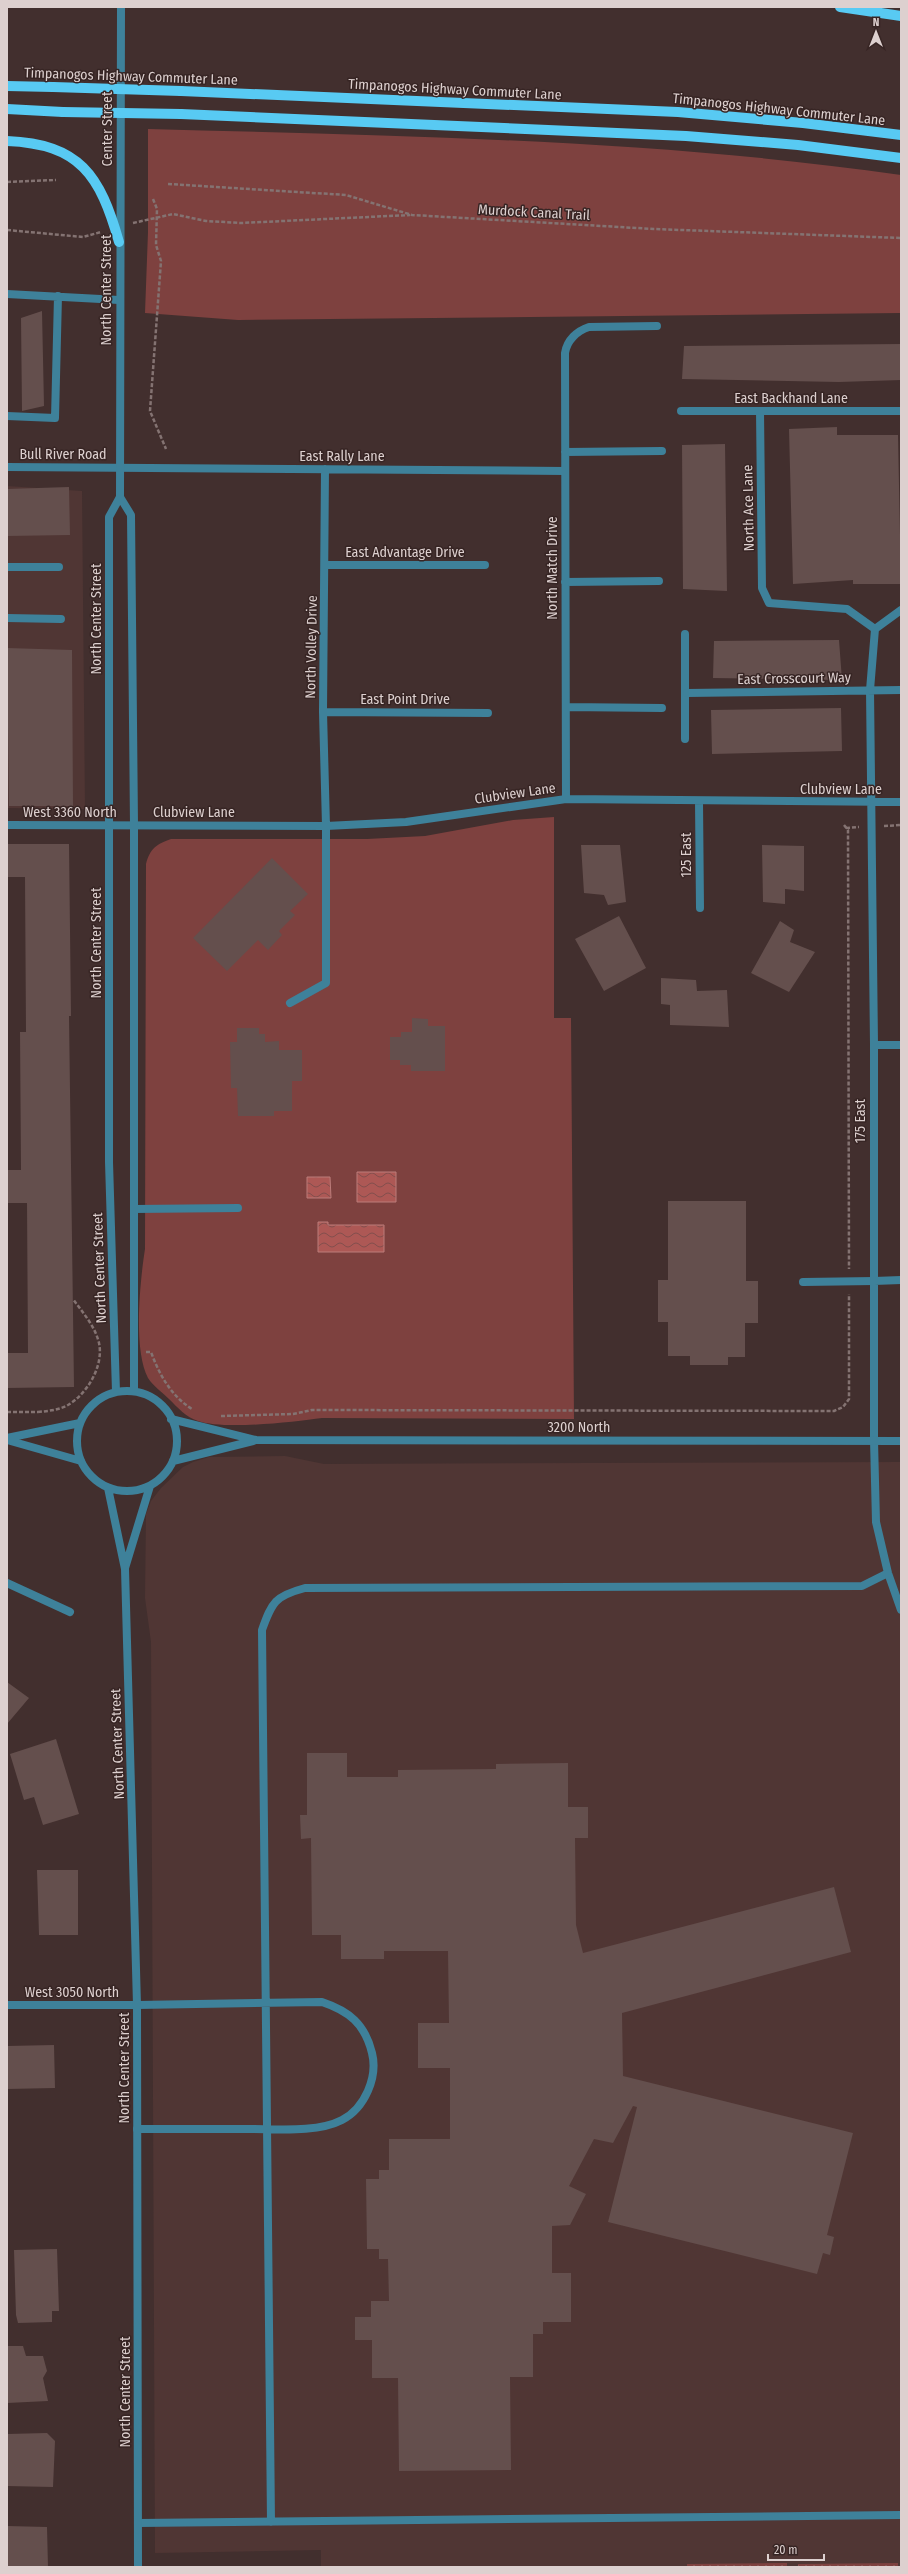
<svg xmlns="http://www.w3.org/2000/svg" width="908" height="2574" font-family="'Fira Sans Condensed',sans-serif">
	<defs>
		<pattern id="park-dots" width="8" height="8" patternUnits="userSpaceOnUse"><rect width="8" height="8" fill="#7e413f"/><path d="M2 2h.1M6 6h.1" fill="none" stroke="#905b5a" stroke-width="1.8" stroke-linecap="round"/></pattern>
		<pattern id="water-waves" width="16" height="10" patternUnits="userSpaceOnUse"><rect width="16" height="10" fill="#ad5855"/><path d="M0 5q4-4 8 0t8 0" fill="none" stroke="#824e4c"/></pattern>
	</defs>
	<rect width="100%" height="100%" fill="#422f2e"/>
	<path fill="#503634" d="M 7,486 L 82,491 L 85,809 L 7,808 Z
		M 285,1456 L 324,1464 L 901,1462 L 901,2567 L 321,2567 L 321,2550 L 155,2553 L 151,1642 L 145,1598 L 146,1514 L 151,1501 L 161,1488 L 183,1467 L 193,1462 L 209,1457 Z"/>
	<path fill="#7e413f" d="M 148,129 C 399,136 652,139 901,175 L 901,313 L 238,320 L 145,313 L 148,232 Z
		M 554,817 L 554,1018 L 571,1018 L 574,1419 L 322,1418 C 293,1422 224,1430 198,1421 C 186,1417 178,1408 169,1399 C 163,1393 153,1386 148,1378 C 133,1350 140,1281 145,1249 L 146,864 C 150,849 156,844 171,839 L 367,839 L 425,836 L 513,820 Z"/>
	<path fill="url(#park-dots)" d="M 787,2563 L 787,2567 L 687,2567 L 687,2564 Z
		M 898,2563 L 898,2567 L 798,2567 L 798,2564 Z"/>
	<path fill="url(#water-waves)" stroke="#bb7c7a" d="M 357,1172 L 396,1172 L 396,1202 L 357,1202 Z
		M 307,1177 L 330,1177 L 331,1198 L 307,1198 Z
		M 318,1222 L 328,1222 L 328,1225 L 384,1225 L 384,1252 L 318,1252 Z"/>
	<path fill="#644f4d" d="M 42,311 L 44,406 L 22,411 L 21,318 Z
		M 901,344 L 901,380 L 839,382 L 682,379 L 684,346 Z
		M 837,427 L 837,435 L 898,435 L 901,584 L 853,584 L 853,580 L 793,584 L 789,429 Z
		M 725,444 L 727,591 L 683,589 L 682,445 Z
		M 69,487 L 70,535 L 7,536 L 7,489 Z
		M 839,640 L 842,680 L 713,678 L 714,641 Z
		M 7,648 L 72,650 L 73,806 L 9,806 Z
		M 841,708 L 842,751 L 712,754 L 711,710 Z
		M 7,844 L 69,844 L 71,1016 L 69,1016 L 74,1387 L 7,1388 L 7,1353 L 28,1353 L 27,1203 L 7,1203 L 7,1170 L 21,1170 L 20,1032 L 26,1032 L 25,877 L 7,877 Z
		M 581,845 L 620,845 L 626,902 L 608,905 L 604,895 L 584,893 Z
		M 762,845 L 804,846 L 804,891 L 785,889 L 785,904 L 763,902 Z
		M 272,858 L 308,894 L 290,911 L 295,915 L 279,931 L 282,935 L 268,950 L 258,940 L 227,971 L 193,938 Z
		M 619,916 L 646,968 L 604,991 L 575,939 Z
		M 780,921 L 794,930 L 790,942 L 815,952 L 789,992 L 751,973 Z
		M 661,978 L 696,980 L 697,991 L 727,990 L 729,1027 L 670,1025 L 670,1005 L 661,1004 Z
		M 412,1018 L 428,1019 L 428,1026 L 445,1026 L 445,1071 L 411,1071 L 411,1065 L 400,1065 L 400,1060 L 390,1060 L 390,1037 L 401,1037 L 401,1032 L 412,1032 Z
		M 237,1028 L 259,1028 L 259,1034 L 265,1034 L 265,1042 L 279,1041 L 279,1050 L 302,1050 L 302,1081 L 292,1081 L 292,1111 L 274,1111 L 274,1116 L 238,1116 L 237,1088 L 231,1088 L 230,1042 L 237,1042 Z
		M 668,1201 L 746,1201 L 746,1281 L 758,1281 L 758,1323 L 745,1323 L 745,1357 L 728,1357 L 728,1365 L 690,1365 L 690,1356 L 668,1356 L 668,1322 L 658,1322 L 658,1280 L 668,1280 Z
		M 7,1682 L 29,1698 L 7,1724 Z
		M 56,1739 L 79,1814 L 43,1825 L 34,1797 L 24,1800 L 10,1754 Z
		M 307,1753 L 347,1753 L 347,1777 L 398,1777 L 398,1770 L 496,1769 L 496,1764 L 568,1763 L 568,1807 L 588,1807 L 588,1838 L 575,1838 L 576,1925 L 583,1953 L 834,1887 L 851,1952 L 622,2013 L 623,2076 L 853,2133 L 827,2235 L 834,2237 L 830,2255 L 823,2253 L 817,2274 L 608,2222 L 637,2107 L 633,2106 L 613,2143 L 594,2139 L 569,2186 L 586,2194 L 570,2225 L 552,2226 L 552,2273 L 571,2273 L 571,2322 L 543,2322 L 543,2334 L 533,2334 L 533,2377 L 510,2377 L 511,2470 L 399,2471 L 398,2378 L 372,2378 L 372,2340 L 355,2340 L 355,2317 L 371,2317 L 371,2301 L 389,2301 L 388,2259 L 379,2259 L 379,2249 L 367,2249 L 366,2179 L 379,2179 L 379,2170 L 389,2170 L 389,2139 L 450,2139 L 450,2068 L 418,2068 L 418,2023 L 449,2023 L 448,1951 L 384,1951 L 384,1959 L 341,1959 L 341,1935 L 312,1935 L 311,1838 L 301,1839 L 300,1815 L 307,1815 Z
		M 37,1870 L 78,1870 L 78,1935 L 39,1935 Z
		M 54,2045 L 55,2088 L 7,2089 L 7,2046 Z
		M 57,2249 L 59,2311 L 52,2311 L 52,2322 L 18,2323 L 16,2315 L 14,2250 Z
		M 7,2346 L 23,2346 L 26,2356 L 43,2356 L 47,2371 L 43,2378 L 48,2401 L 7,2403 Z
		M 47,2433 L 55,2441 L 53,2487 L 7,2486 L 7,2434 Z
		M 7,2526 L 47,2527 L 48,2567 L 7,2567 Z"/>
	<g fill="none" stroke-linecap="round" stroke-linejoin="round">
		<path stroke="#847372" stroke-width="2.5" stroke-dasharray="4 2" stroke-linecap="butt" d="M 7,182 L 56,180
			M 168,184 L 346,195 L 412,215 L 654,229 L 901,238
			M 153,199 L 157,209 L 156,245 L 161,261 L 150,411 L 166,449
			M 133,223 L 173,214 L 206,221 L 241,223 L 410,215
			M 7,230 L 83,237 L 101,232
			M 844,825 L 848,830 L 849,1269
			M 884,826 L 901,825
			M 846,828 L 859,827
			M 146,1352 L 151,1352 C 159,1374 171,1396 192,1409
			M 7,1412 L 38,1412
			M 38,1412 C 48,1411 59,1410 68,1405 C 87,1394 104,1366 99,1343 C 95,1326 83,1313 73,1299
			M 221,1416 L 293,1414 L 312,1410 L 834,1411 L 843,1407 L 849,1399 L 849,1294"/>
		<path stroke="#3e819a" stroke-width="8" d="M 7,294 L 119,300
			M 7,416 L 55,418 L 58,296
			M 7,567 L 59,567
			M 7,618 L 61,619
			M 685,634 L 685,739
			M 290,1003 L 326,983 L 326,826
			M 134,1209 L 238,1208
			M 803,1282 L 874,1281
			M 874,1440 L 876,1522 L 888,1573 L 901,1610
			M 7,1583 L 70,1612
			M 137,2005 L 322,2002 C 349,2011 365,2024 372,2053 C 378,2077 365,2108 342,2120 C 317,2133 277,2129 249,2129 C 212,2129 175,2129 137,2129
			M 271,2522 L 262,1630 C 272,1602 275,1596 305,1588 L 862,1586 L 888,1573
			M 138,2523 L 901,2515"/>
		<path stroke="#3e819a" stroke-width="8" d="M 681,411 L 901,411
			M 760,411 L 762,588 L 769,603 L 847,609 L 875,629
			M 565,452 L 662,451
			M 7,467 L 565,471
			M 325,469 L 323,712 L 326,826
			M 325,565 L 485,565
			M 565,582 L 659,581
			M 687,693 L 901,690
			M 566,707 L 662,708
			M 323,712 L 488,713
			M 566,799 L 565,353 C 567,340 577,331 589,327 L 657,326
			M 699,802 L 700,908
			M 7,825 L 326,826 L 406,822 L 566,799 L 901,802
			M 874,1045 L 901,1045
			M 874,1281 L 901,1280
			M 874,1440 L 874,1045 L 870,690 L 875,629 L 901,610
			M 7,2005 L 137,2005"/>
		<path stroke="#3e819a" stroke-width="8" d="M 121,7 L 120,497 L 131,515 L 134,825 L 134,1391
			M77 1441a50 50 0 1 1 100 0a50 50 0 1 1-100 0Z
			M 116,1392 L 109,1162 L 109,517 L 120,497
			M 171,1419 L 256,1440 L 901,1441
			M 7,1438 L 80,1423
			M 7,1440 L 81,1461
			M 173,1461 L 253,1441
			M 108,1488 L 125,1569 L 137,2005 L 138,2567
			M 125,1568 L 150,1486"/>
		<path stroke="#58caf3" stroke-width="10" d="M 840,7 L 901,16
			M 7,86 L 53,87
			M 181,91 L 678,112 L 803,123 L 901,135
			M 7,109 L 63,112
			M 181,114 L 686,136 L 798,145 L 901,158
			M 7,141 C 80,144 100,175 119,242"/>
		<path stroke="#58caf3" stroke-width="10" d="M 53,87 L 181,91
			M 63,112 L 181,114"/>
	</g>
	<g text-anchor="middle" stroke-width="3" stroke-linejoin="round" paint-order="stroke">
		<g font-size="14" fill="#ddd0cf" stroke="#372524">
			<text transform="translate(131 76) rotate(2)" y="5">Timpanogos Highway Commuter Lane</text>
			<text transform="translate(455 89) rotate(3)" y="5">Timpanogos Highway Commuter Lane</text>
			<text transform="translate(779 109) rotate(6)" y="5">Timpanogos Highway Commuter Lane</text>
			<text transform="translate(107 129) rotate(-90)" y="5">Center Street</text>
			<text transform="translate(534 212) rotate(3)" y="5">Murdock Canal Trail</text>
			<text transform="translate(106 290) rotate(-90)" y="5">North Center Street</text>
			<text x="791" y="403">East Backhand Lane</text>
			<text x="63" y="459">Bull River Road</text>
			<text x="342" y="461">East Rally Lane</text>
			<text transform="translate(748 508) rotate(-91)" y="5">North Ace Lane</text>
			<text x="405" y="557">East Advantage Drive</text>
			<text transform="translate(552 568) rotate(-90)" y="5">North Match Drive</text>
			<text transform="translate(96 619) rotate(-90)" y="5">North Center Street</text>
			<text transform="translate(311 647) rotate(-89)" y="5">North Volley Drive</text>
			<text transform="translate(794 678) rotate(-1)" y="5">East Crosscourt Way</text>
			<text x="405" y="704">East Point Drive</text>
			<text x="841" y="794">Clubview Lane</text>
			<text transform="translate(515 793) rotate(-8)" y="5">Clubview Lane</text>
			<text x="70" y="817">West 3360 North</text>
			<text x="194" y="817">Clubview Lane</text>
			<text transform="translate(686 855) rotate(-90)" y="5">125 East</text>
			<text transform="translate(96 943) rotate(-90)" y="5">North Center Street</text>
			<text transform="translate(860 1121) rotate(-90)" y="5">175 East</text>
			<text transform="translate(99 1268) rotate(-92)" y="5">North Center Street</text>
			<text x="579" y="1432">3200 North</text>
			<text transform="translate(117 1744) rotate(-92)" y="5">North Center Street</text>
			<text x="72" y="1997">West 3050 North</text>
			<text transform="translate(124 2068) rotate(-90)" y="5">North Center Street</text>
			<text transform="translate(125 2392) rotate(-90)" y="5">North Center Street</text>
		</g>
	</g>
	<rect width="908" height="2574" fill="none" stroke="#ddd0cf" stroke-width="16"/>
	<g transform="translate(876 32)" stroke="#372524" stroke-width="3" paint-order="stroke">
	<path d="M0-3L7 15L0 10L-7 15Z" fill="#ddd0cf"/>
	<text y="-6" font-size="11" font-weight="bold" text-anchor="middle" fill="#ddd0cf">N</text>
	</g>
	<path d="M768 2554v6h56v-6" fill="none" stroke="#ddd0cf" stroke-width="2"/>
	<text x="774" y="2554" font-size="12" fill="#ddd0cf" stroke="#372524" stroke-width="3" paint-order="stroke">20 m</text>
</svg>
